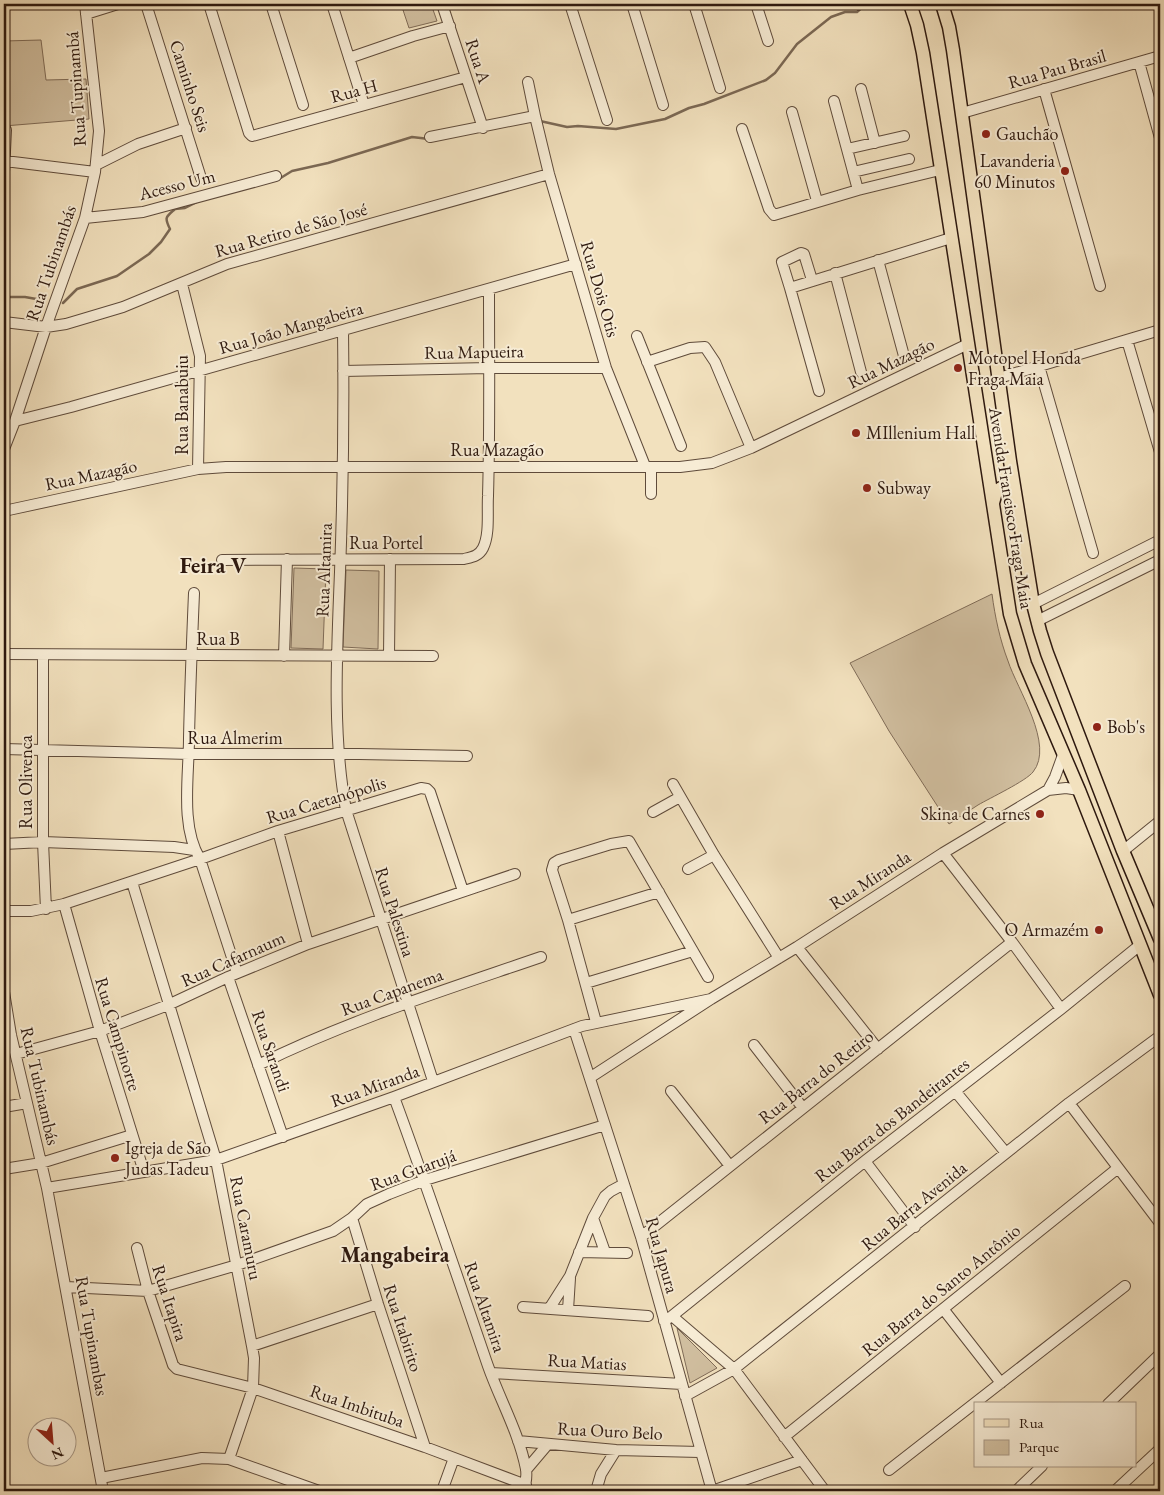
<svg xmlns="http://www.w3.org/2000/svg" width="1164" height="1495" font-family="'EB Garamond',serif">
	<rect width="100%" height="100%" fill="#f2e1be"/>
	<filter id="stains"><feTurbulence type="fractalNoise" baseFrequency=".004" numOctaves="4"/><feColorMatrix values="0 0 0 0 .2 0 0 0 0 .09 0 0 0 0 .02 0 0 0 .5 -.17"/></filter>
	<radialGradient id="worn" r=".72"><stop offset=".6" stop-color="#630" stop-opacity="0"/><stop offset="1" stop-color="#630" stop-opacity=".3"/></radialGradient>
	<path fill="#d1bfa0" stroke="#806c58" d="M 401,4 L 431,4 L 437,21 L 409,28 Z
		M 41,40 L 46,80 L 86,79 L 89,119 L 4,126 L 4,41 Z
		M 294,568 L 326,569 L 323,649 L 291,648 Z
		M 346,570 L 379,571 L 378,649 L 343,647 Z
		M 992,594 C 995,617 1000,640 1008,661 C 1017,689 1055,745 1033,772 C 1026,781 990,798 978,805 C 968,811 959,818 949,824 L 889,731 L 850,663 Z
		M 677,1328 L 717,1368 L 690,1383 Z"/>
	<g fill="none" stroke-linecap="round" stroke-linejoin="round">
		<path stroke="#7b6854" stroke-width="2.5" d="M 540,121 L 567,127 L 578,126 L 616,129 L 665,119 L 689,108 L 704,104 L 766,80 L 775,73 L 797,44 L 831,17 L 845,12 L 857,12 L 866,4
			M 279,179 L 292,171 L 328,163 L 412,137 L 429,139
			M 4,297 L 25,297 L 42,300
			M 63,303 L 77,289 L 117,276 L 149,254 L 161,242 L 170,229 C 164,217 166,217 175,209 L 185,208 L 199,201"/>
		<defs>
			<path id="minor" d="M 146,4 L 201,178
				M 209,4 L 249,133 L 252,136 L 466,77
				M 271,4 L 303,105
				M 332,4 L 364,105
				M 442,4 L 483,128
				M 570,4 L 607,120
				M 632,4 L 663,105
				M 694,4 L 720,88
				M 756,4 L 768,41
				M 86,14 L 118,4
				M 349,58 L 413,36 L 450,26
				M 1139,62 L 1160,138
				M 861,89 L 875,143
				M 1044,89 L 1100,286
				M 834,101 L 858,190
				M 792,112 L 817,201
				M 962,113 L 1160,56
				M 535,116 L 549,174 L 606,368 L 645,466
				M 742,129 L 769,209 L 774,215 L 858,190 L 940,170
				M 430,137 L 535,116 L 528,82
				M 847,149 L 904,136
				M 5,161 L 95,172
				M 96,165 L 138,144 L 186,128
				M 4,172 L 6,130
				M 853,172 L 909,159
				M 85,218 L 143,212 L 276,176
				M 878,260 L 904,356
				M 835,273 L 861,372
				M 182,284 L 200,356 L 198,469
				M 790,288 L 782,262 L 801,253 L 804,254 L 812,280
				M 4,322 L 46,327 L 66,324 L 123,307 L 227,264 L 549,174
				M 343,330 C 344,411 343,492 340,572 C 337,650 332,734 346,810 L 433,1081
				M 637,336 L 681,446
				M 1127,340 L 1160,452
				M 647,362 L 690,348 L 705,347 L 715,362 L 751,448
				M 1039,366 L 1093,553
				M 343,371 L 489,368 L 606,368
				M 999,378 L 1160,330
				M 819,391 L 790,288 L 951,238
				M 15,421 L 71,407 L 576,264
				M 4,449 L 15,421 L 46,327 L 85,218 L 95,172 L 99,131 L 85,4
				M 651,494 L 651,467
				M 4,511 L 198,469 L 226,467 L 680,467 L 712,463 L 751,448 L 968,344
				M 222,560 L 464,559 C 472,557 479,556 483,548 C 490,534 487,512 488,496 C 490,427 489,358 489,290
				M 194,593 C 192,641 190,690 189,738 C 189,776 180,826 200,859 L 237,973
				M 1033,604 L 1160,540
				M 1037,621 L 1160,560
				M 4,654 L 433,656
				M 43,655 L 43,842 L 46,909
				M 284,656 L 287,559
				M 389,656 L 390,559
				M 4,749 L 189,754 L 359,754 L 467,756
				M 673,784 L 714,855 L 779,958
				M 1048,790 L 1055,777 L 1063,755
				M 653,812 L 680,797
				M 278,831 L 308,944
				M 4,844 L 43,842 L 174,847 L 194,850
				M 1123,851 L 1160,821
				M 943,853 L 1012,942 L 1061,1009
				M 688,869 L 714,855
				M 64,904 L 100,1031 L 144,1172
				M 4,911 L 31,911 L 64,904 L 200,859 L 278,831 L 421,788 L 427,789 L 430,792 L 463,891
				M 568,920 L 659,892
				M 797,947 L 878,1049
				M 228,977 L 283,1137
				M 586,983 L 693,951
				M 4,992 L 11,1035 L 47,1188 L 103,1491
				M 596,1022 L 568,920 L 552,870 L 554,863 L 559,860 L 611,844 L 629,841 L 708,977
				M 574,1029 L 641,1237 L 712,1491
				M 754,1045 L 803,1108
				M 16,1054 L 100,1031 L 168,1005 L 228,977 L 308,944 L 515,874
				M 258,1065 C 349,1020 445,990 541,957
				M 591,1077 L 711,999 L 797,947 L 943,853 L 1048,790 L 1066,788 L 1079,790
				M 671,1091 L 730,1166
				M 955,1091 L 1006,1153
				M 394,1097 C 427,1186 457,1276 488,1366 C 500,1400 519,1433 526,1469 C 527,1477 526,1484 523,1491
				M 1069,1103 L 1160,1223
				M 4,1107 L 27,1103
				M 865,1161 L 915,1227
				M 4,1169 L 41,1163 L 132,1135
				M 47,1188 L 216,1160 L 394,1097 L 582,1026 L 711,999
				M 352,1218 L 378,1304 L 425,1447
				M 593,1218 L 605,1252
				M 641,1237 L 1012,942
				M 137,1248 L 148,1291 L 173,1365 L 177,1369 L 253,1388 L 425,1447 L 526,1485
				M 579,1252 L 627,1253
				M 66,1287 L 148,1291 L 237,1265 L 333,1231 L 352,1218 L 367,1204 L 389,1194 L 425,1180 L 605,1125
				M 523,1307 L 648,1316
				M 549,1309 L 570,1276 L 593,1218 L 605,1196 L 611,1191 L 624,1184
				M 568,1310 L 570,1278
				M 944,1310 L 1001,1383
				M 672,1316 L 734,1369 L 825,1491
				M 664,1321 L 672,1316 L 865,1161 L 1061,1009 L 1140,945
				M 252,1346 L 378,1304
				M 491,1373 L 682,1384
				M 685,1396 L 734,1369 L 1069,1103 L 1160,1036
				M 1108,1404 L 1160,1354
				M 784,1437 L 1118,1168
				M 518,1441 L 616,1450 L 700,1452
				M 229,1459 L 319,1491
				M 526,1470 L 548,1444
				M 889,1470 L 1125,1286
				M 101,1478 L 202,1458 L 229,1459 L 253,1388 L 254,1358 L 252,1346 L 216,1160 L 132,882
				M 442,1491 L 454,1458
				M 596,1491 L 601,1474 L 616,1450
				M 712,1491 L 802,1460
				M 1016,1491 L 1042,1466
				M 1115,1491 L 1160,1449"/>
			<path id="major" d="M 910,4 L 917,25 L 923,53 L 1010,614 L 1025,664 L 1079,790 L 1160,995
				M 942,4 L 949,27 L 953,50 L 1010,461 L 1033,604 L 1040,631 L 1047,653 L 1123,851 L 1160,939
				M 993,503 L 996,492 L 1001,488 C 1009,490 1012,495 1015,503"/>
		</defs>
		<use href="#minor" stroke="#5f4b3b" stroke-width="12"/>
		<use href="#major" stroke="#2e190f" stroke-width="15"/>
		<use href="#minor" stroke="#f7ecd5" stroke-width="10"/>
		<use href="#major" stroke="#f2e1be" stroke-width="12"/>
	</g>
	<g fill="#8f2418" stroke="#f7ecd5" stroke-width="2">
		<circle cx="986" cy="134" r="5"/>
		<circle cx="1065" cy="171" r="5"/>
		<circle cx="958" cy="368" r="5"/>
		<circle cx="856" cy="433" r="5"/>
		<circle cx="867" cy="488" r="5"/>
		<circle cx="1097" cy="727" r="5"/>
		<circle cx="1040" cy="814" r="5"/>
		<circle cx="1099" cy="930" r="5"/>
		<circle cx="115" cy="1158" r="5"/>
	</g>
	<g text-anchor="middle" stroke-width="4" stroke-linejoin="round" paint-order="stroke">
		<g font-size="18" fill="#2e190f" stroke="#f7ecd5">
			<text transform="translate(478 61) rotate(72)" y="6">Rua A</text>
			<text transform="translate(1057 69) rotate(-16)" y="6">Rua Pau Brasil</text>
			<text transform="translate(190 86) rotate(72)" y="6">Caminho Seis</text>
			<text transform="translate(76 89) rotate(-94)" y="6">Rua Tupinambá</text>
			<text transform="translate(354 91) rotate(-15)" y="6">Rua H</text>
			<text transform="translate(177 185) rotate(-14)" y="6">Acesso Um</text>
			<text transform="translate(291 230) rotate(-16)" y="6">Rua Retiro de São José</text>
			<text transform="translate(51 263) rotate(-71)" y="6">Rua Tubinambás</text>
			<text transform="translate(600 289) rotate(74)" y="6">Rua Dois Otis</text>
			<text transform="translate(291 328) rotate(-16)" y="6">Rua João Mangabeira</text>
			<text transform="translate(474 352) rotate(-1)" y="6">Rua Mapueira</text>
			<text transform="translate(891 363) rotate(-26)" y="6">Rua Mazagão</text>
			<text transform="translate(182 405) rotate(-90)" y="6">Rua Banabuiu</text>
			<text x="497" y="456">Rua Mazagão</text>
			<text transform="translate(91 475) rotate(-12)" y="6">Rua Mazagão</text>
			<text transform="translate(1011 508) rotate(81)" y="6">Avenida Francisco Fraga Maia</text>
			<text x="386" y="549">Rua Portel</text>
			<text transform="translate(324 570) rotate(-88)" y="6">Rua Altamira</text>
			<text x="218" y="645">Rua B</text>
			<text x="235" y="744">Rua Almerim</text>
			<text transform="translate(26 782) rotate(-90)" y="6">Rua Olivenca</text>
			<text transform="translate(326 800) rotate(-17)" y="6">Rua Caetanópolis</text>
			<text transform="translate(870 880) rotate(-33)" y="6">Rua Miranda</text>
			<text transform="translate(395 912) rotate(72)" y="6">Rua Palestina</text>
			<text transform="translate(233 959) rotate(-24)" y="6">Rua Cafarnaum</text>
			<text transform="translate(392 992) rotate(-20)" y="6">Rua Capanema</text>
			<text transform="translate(118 1034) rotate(73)" y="6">Rua Campinorte</text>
			<text transform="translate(271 1051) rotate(71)" y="6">Rua Sarandi</text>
			<text transform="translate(816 1077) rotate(-38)" y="6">Rua Barra do Retiro</text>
			<text transform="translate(40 1086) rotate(77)" y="6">Rua Tubinambás</text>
			<text transform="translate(375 1086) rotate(-20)" y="6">Rua Miranda</text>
			<text transform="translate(892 1120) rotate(-38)" y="6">Rua Barra dos Bandeirantes</text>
			<text transform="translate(413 1170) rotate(-20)" y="6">Rua Guarujá</text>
			<text transform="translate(914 1206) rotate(-39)" y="6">Rua Barra Avenida</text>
			<text transform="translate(246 1228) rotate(79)" y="6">Rua Caramuru</text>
			<text transform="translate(662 1255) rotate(74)" y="6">Rua Japura</text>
			<text transform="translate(941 1290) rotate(-39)" y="6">Rua Barra do Santo Antônio</text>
			<text transform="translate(170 1303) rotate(72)" y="6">Rua Itapira</text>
			<text transform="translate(485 1307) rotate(71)" y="6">Rua Altamira</text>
			<text transform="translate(403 1328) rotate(72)" y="6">Rua Itabirito</text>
			<text transform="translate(92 1336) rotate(80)" y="6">Rua Tupinambas</text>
			<text transform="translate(587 1362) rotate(3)" y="6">Rua Matias</text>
			<text transform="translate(357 1406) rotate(19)" y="6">Rua Imbituba</text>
			<text transform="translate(610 1431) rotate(3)" y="6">Rua Ouro Belo</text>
		</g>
		<g font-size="18" fill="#2e190f" stroke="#f7ecd5" text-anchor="start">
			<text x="996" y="140">Gauchão</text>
			<text x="1055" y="167" text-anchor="end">Lavanderia<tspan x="1055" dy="21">60 Minutos</tspan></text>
			<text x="968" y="364">Motopel Honda<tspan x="968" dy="21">Fraga Maia</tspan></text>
			<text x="866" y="439">MIllenium Hall</text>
			<text x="877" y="494">Subway</text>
			<text x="1107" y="733">Bob's</text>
			<text x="1030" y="820" text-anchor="end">Skina de Carnes</text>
			<text x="1089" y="936" text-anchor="end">O Armazém</text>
			<text x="125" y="1154">Igreja de São<tspan x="125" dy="21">Judas Tadeu</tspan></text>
		</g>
		<g font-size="22" font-weight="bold" fill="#2e190f" stroke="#f7ecd5">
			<text x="213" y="573">Feira V</text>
			<text x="395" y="1262">Mangabeira</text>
		</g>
	</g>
	<rect width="1164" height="1495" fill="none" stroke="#f2e1be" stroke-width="20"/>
	<rect x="5" y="5" width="1154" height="1485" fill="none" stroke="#2e190f" stroke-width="2.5"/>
	<rect x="10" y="10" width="1144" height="1475" fill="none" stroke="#2e190f"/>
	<rect x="974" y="1402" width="162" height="65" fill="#f7ecd5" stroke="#a79886"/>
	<rect x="984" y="1419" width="25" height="8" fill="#f2e1be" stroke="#a79886"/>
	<text x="1019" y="1428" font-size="15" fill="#2e190f">Rua</text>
	<rect x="984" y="1440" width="25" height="15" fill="#d1bfa0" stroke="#a79886"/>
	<text x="1019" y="1452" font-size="15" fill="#2e190f">Parque</text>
	<g transform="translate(52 1442) rotate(154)"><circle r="24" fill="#f7ecd5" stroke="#a79886"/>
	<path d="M0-4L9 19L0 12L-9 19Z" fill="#8f2418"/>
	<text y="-8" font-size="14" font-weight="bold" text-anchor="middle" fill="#2e190f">N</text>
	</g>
	<rect width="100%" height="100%" filter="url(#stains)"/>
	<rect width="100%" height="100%" fill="url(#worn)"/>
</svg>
